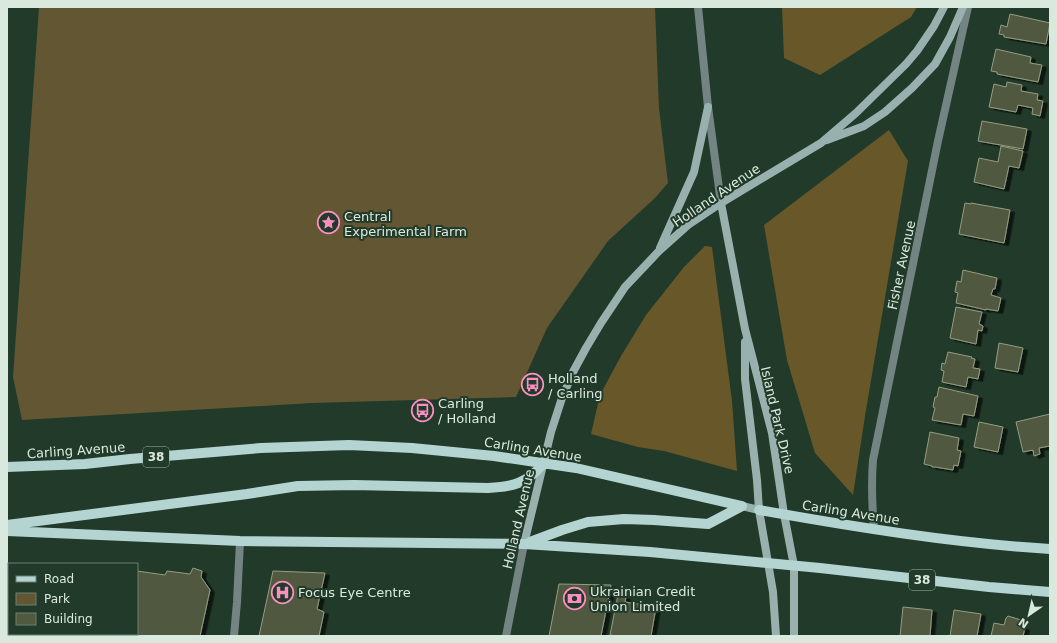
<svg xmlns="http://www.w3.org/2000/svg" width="1057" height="643" font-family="'DejaVu Sans',sans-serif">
	<defs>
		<filter id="shadow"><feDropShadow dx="4.5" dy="2.5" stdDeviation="0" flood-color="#0009"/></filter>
	</defs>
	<rect width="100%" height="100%" fill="#213a2a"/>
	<path fill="#625633" d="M 39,7 L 655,7 L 659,108 L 668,183 L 655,198 L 608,241 L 547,328 L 516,397 L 312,403 L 22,420 L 13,377 Z"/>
	<path fill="#685829" d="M 782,7 L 917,7 L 911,17 L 820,75 L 784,58 Z
		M 889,130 L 908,161 L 865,416 L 853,495 L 815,453 L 787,360 L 764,225 Z
		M 705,246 L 712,247 L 732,401 L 737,471 L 664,451 L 638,447 L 591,434 L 600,395 L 621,356 L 646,315 L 684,267 Z"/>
	<path fill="#51593f" stroke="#949d81" filter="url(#shadow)" d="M 1010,14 L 1050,23 L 1046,44 L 1004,37 L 1004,35 L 999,34 L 1001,25 L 1007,27 Z
		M 996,49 L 1031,57 L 1030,63 L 1042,65 L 1038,82 L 997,74 L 997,72 L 991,71 Z
		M 1007,82 L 1022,85 L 1021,91 L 1038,94 L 1037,100 L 1043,101 L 1040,116 L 1032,114 L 1033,108 L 1018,105 L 1016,112 L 989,107 L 994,84 L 1006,87 Z
		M 982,121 L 1027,129 L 1023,149 L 978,141 Z
		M 1001,146 L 1023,151 L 1019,168 L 1009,166 L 1004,189 L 974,182 L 979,158 L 998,162 Z
		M 965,203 L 971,204 L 971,203 L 1010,210 L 1004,243 L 959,234 Z
		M 963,270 L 997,278 L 995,289 L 993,289 L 991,295 L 1001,298 L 998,311 L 986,309 L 986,310 L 956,303 L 958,293 L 955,292 L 957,281 L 961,282 Z
		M 956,307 L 982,312 L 979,324 L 983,326 L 982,331 L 978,330 L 976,344 L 950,338 Z
		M 999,343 L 1023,348 L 1018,372 L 995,368 Z
		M 948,352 L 972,357 L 971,358 L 975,359 L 973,368 L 980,369 L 978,379 L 968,377 L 966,387 L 942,382 L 944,371 L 941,370 L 942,363 L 945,364 Z
		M 939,387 L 978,396 L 974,416 L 963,414 L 961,425 L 932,420 L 935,408 L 933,407 L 935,397 L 937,397 Z
		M 1050,414 L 1050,446 L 1039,448 L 1040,454 L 1034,456 L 1033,450 L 1023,452 L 1016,422 Z
		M 979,422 L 1003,427 L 998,452 L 974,447 Z
		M 930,432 L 959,438 L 957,450 L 961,451 L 958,466 L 954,465 L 953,470 L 935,467 L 932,467 L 932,466 L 924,464 Z
		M 193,568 L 202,571 L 201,577 L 210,590 L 200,636 L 22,636 L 12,634 L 137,634 L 137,571 L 165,575 L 167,571 L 190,574 Z
		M 9,569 L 9,633 L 7,633 L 7,570 Z
		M 273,571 L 325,573 L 317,609 L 324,612 L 319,636 L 259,636 Z
		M 559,584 L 611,585 L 601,636 L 549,636 Z
		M 618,595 L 626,597 L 625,602 L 656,607 L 651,636 L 616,636 L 610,635 Z
		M 903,607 L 932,610 L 930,636 L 900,636 Z
		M 954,610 L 981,614 L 977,636 L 950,636 Z
		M 1008,616 L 1021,620 L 1020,627 L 1025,628 L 1023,636 L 991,636 L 994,623 L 1004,625 L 1006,618 Z"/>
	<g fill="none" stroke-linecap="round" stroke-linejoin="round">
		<path stroke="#748482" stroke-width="8" d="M 874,529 C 872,505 871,485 873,460 L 938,141 L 968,7
			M 234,636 L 237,602 L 240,541"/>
		<path stroke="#748482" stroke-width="8" d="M 698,7 L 708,107 L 721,203
			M 506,636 L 524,544"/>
		<path stroke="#98b1ae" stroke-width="8" d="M 827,140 L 864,126 L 885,112 L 912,88 L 935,64 L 950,37 L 963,7
			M 721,203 L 745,329 L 772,433 L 784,514 L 794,566 L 794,636
			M 660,248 L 694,172 L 708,107
			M 745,342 L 745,379 L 757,480 L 759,510 L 773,592 L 776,636
			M 742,506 L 759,510
			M 524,544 L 551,432 L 562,398 L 573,372 L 586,348 L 601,323 L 625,287 L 659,251 L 688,225 L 721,203 L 821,143 L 856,113 L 906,64 L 917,51 L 934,26 L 944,7"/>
		<path stroke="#b3d4d0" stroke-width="10" d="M 7,467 L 85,464 L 130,459 L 261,448 L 349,445 L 412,448 L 494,456 L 576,468 L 742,506
			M 759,510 C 855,527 952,543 1050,549
			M 7,525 L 247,494 L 298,486 L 354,485 L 488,488 C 513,487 527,483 543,464
			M 7,531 L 240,541 L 524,544 L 650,552 L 820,568 L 989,587 L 1050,592
			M 530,542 L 562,530 L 588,522 L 624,519 L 654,520 L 708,524 L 742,506"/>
	</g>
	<defs>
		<symbol id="sight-ring" viewBox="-11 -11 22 22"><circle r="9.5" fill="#213a2a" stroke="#fc8fc1" stroke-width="1.5"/><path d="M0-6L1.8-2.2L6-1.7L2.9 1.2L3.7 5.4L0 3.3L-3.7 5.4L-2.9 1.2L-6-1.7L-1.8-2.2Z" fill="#fc8fc1"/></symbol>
		<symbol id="bus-ring" viewBox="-11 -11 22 22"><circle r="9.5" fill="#213a2a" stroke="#fc8fc1" stroke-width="1.5"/><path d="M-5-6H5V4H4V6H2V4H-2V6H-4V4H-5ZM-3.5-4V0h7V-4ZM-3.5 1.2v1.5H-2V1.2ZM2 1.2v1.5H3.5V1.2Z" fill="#fc8fc1"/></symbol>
		<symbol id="hospital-ring" viewBox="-11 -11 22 22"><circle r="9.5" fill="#213a2a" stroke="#fc8fc1" stroke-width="1.5"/><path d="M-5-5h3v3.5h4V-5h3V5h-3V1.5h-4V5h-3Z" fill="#fc8fc1"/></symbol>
		<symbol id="bank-ring" viewBox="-11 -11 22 22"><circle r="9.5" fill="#213a2a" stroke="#fc8fc1" stroke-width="1.5"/><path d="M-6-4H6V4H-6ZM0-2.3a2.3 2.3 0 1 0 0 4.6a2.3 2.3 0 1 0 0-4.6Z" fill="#fc8fc1"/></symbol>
	</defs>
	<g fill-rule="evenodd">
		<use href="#sight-ring" x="316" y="210" width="25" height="25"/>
		<use href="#bus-ring" x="520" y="372" width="25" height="25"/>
		<use href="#bus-ring" x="410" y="398" width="25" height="25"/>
		<use href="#hospital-ring" x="270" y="580" width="25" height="25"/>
		<use href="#bank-ring" x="562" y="586" width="25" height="25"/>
	</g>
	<g text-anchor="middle" stroke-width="4" stroke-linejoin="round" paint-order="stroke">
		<g fill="#213a2a" stroke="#a2b4a8" stroke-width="1">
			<rect x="143" y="447" width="26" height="20" rx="3"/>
			<rect x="909" y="570" width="26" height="20" rx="3"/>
		</g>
		<g font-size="12" font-weight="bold" fill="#dae9de">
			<text x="156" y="461">38</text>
			<text x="922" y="584">38</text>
		</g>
		<g font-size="13" fill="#dae9de" stroke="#213a2a">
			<text transform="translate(716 195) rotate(-34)" y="5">Holland Avenue</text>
			<text transform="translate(901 265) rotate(-78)" y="5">Fisher Avenue</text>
			<text transform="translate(778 420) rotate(77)" y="5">Island Park Drive</text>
			<text transform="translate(533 449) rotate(9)" y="5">Carling Avenue</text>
			<text transform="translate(76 450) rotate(-4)" y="5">Carling Avenue</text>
			<text transform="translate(851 512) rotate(9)" y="5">Carling Avenue</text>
			<text transform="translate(518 519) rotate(-77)" y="5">Holland Avenue</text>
		</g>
		<g font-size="13" fill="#dae9de" stroke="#213a2a" text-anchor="start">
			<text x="344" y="221">Central<tspan x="344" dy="15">Experimental Farm</tspan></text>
			<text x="548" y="383">Holland<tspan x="548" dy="15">/ Carling</tspan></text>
			<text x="438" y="408">Carling<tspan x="438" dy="15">/ Holland</tspan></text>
			<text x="590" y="596">Ukrainian Credit<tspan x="590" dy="15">Union Limited</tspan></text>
			<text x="298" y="597">Focus Eye Centre</text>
		</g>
	</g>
	<rect width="1057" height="643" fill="none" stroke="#dae9de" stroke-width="16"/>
	<rect x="8" y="563" width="130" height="72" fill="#213a2a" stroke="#6b8072"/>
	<rect x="16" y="576" width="20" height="6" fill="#b3d4d0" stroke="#6b8072"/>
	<text x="44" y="583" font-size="12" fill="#dae9de">Road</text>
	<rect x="16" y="593" width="20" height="12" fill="#625633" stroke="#6b8072"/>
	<text x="44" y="603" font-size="12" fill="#dae9de">Park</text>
	<rect x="16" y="613" width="20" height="12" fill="#51593f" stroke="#6b8072"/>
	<text x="44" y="623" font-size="12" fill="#dae9de">Building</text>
	<g transform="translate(1029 615) rotate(214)" stroke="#213a2a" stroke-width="3" paint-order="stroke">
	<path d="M0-3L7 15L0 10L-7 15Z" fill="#dae9de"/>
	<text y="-6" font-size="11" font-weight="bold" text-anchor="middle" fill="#dae9de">N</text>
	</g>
</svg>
